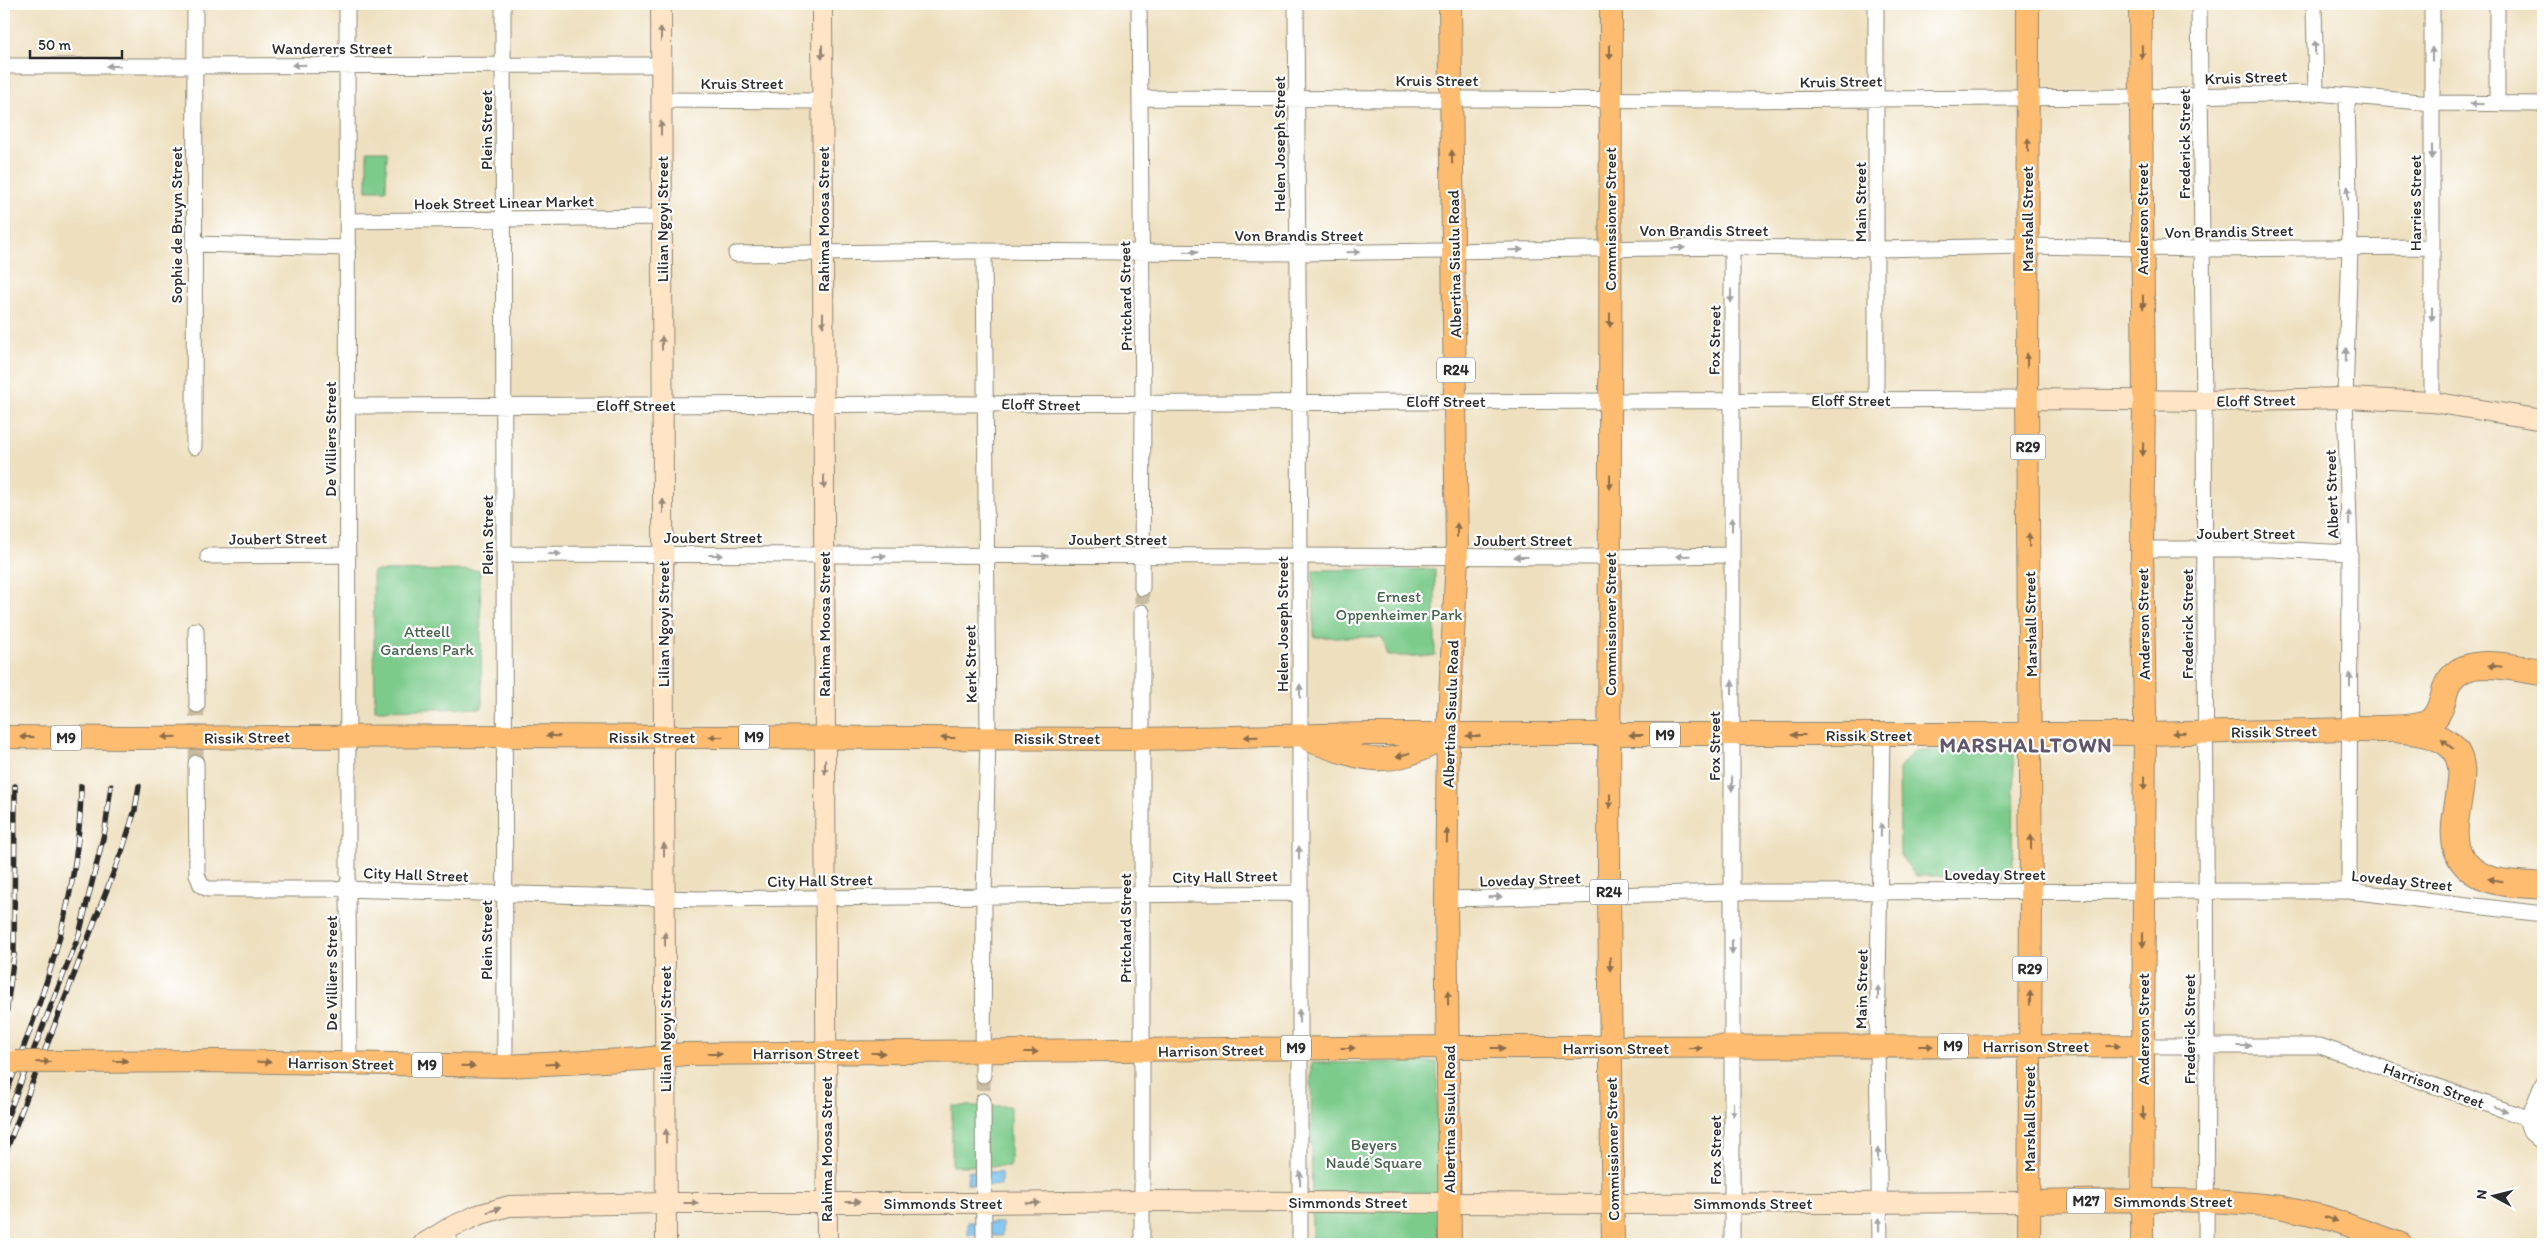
<svg xmlns="http://www.w3.org/2000/svg" width="2547" height="1248" font-family="Itim,sans-serif">
	<rect width="100%" height="100%" fill="#fff"/>
	<filter id="ink" filterUnits="userSpaceOnUse"><feTurbulence type="fractalNoise" baseFrequency=".02" numOctaves="2"/><feDisplacementMap in="SourceGraphic" scale="10" xChannelSelector="R" yChannelSelector="G"/><feConvolveMatrix kernelMatrix="1 2 1 2 8 2 1 2 1" color-interpolation-filters="sRGB"/></filter>
	<filter id="wash" filterUnits="userSpaceOnUse"><feTurbulence type="fractalNoise" baseFrequency=".0096" numOctaves="4" result="noise"/><feDisplacementMap in="SourceGraphic" scale="20" xChannelSelector="R" yChannelSelector="G"/><feGaussianBlur stdDeviation="1.12" result="paint"/><feColorMatrix in="noise" values="0 0 0 0 0 0 0 0 0 0 0 0 0 0 0 0 0 1.4 0 .05"/><feComposite in="paint" operator="in"/></filter>
	<g filter="url(#wash)">
		<rect width="100%" height="100%" fill="#eee0bf"/>
		<path fill="#7ccb8b" stroke="#547b5b" d="M 367,151 L 387,151 L 386,190 L 367,190 Z
			M 1435,569 L 1435,656 L 1388,656 L 1382,637 L 1314,637 L 1313,570 Z
			M 480,570 L 482,708 L 375,710 L 373,571 Z
			M 2014,750 L 2013,876 L 1916,876 L 1900,855 L 1899,769 L 1914,751 Z
			M 1437,1062 L 1438,1244 L 1312,1244 L 1311,1063 Z
			M 952,1106 L 1010,1106 L 1010,1166 L 952,1166 Z
			M 953,1241 L 1011,1241 L 1011,1244 L 953,1244 Z"/>
		<path fill="#74c0ee" stroke="#50768c" d="M 968,1171 L 1001,1172 L 1001,1186 L 967,1184 Z
			M 968,1222 L 1002,1223 L 1002,1236 L 968,1235 Z"/>
	</g>
	<g filter="url(#ink)">
		<g fill="none" stroke-linecap="round" stroke-linejoin="round">
			<path stroke="#c7bca1" stroke-width="15" stroke-dasharray="15 8" stroke-linecap="butt" d="M 1142,588 L 1142,612
				M 196,763 L 197,705
				M 983,1075 L 983,1101"/>
			<defs>
				<path id="street" d="M 347,4 L 348,874
					M 503,4 L 505,1066
					M 1139,4 L 1143,405 L 1142,588
					M 1296,4 L 1300,557 L 1300,1244
					M 2199,4 L 2204,401 L 2207,1046 L 2206,1244
					M 2314,4 L 2316,93
					M 2432,4 L 2432,402
					M 2497,4 L 2497,104
					M 162,66 L 661,65
					M 2347,96 L 2350,247 L 2345,398 L 2350,553 L 2349,891
					M 1140,98 L 1732,100 L 2143,97 L 2316,93 L 2432,103 L 2543,104
					M 661,100 L 822,101
					M 348,221 L 662,217
					M 193,244 L 348,248
					M 1732,247 L 1732,1244
					M 736,254 L 968,251 L 1297,253 L 1732,247 L 1878,249 L 2027,246 L 2203,249 L 2432,247
					M 1876,400 L 1876,4
					M 348,406 C 908,406 1467,401 2027,399
					M 194,447 L 195,4
					M 2142,549 L 2272,549 L 2350,553
					M 505,554 L 1610,557 L 1732,555
					M 208,556 L 348,555
					M 1142,612 L 1142,1244
					M 196,630 L 197,705
					M 196,763 L 197,874 L 201,885 L 208,889 L 333,889
					M 348,882 L 349,1063
					M 341,889 L 699,899 L 1299,893
					M 1446,899 L 1732,892 L 2349,891 L 2543,914
					M 2143,1046 L 2320,1046 L 2533,1120
					M 983,1075 L 984,896 L 988,738 L 984,252
					M 983,1101 L 984,1244
					M 2526,1119 L 2531,1112 L 2543,1083
					M 2526,1119 L 2531,1133 L 2543,1143
					M 449,1244 L 449,1228
					M 1880,1244 L 1877,1046 L 1882,735"/>
				<path id="secondary" d="M 661,4 L 666,1244
					M 822,4 L 827,1244
					M 2027,399 L 2204,401 L 2345,398 L 2432,402 L 2543,420
					M 423,1244 L 449,1228 L 478,1215 L 509,1206 L 666,1203 L 984,1203 L 1142,1201 L 1613,1204 L 2029,1202"/>
				<path id="primary" d="M 1611,4 L 1609,894 L 1613,1244
					M 2028,4 L 2027,399 L 2031,891 L 2029,1244
					M 2140,4 L 2144,400 L 2142,549 L 2145,717 L 2142,1244
					M 129,738 L 505,736 L 1142,739 L 1370,734 L 2145,734 L 2351,729
					M 1310,741 C 1366,761 1386,770 1443,739
					M 72,1062 L 216,1061 L 505,1066 L 643,1059 L 685,1054 L 1449,1047 L 2143,1046
					M 2029,1202 C 2113,1201 2198,1196 2281,1207
					M 2284,1208 L 2325,1217 L 2401,1244
					M 1450,1244 L 1446,899 L 1448,736 L 1457,557 L 1450,4"/>
				<path id="highway" d="M 2351,729 C 2368,729 2416,731 2430,722 C 2441,713 2442,700 2446,688 C 2461,651 2513,669 2543,672
					M 2396,729 C 2414,732 2436,733 2450,745 C 2486,776 2419,850 2486,878 C 2503,885 2525,884 2543,886"/>
			</defs>
			<use href="#street" stroke="#8c8675" stroke-width="17"/>
			<use href="#secondary" stroke="#8c8675" stroke-width="22"/>
			<use href="#primary" stroke="#8c8675" stroke-width="24"/>
			<use href="#highway" stroke="#8c8675" stroke-width="28"/>
			<use href="#street" stroke="#fff" stroke-width="15"/>
			<use href="#secondary" stroke="#ffe4c6" stroke-width="20"/>
			<use href="#primary" stroke="#febc70" stroke-width="22"/>
			<use href="#highway" stroke="#febc70" stroke-width="26"/>
			<defs>
				<path id="rail" d="M 4,1030 L 14,955 L 15,786
					M 4,1099 C 44,994 80,901 81,786
					M 4,1125 L 79,935 L 105,830 L 111,786
					M 4,1156 L 123,848 L 135,810 L 139,786"/>
			</defs>
			<use href="#rail" stroke="#2b2b2b" stroke-width="5.5"/>
			<use href="#rail" stroke="#fff" stroke-width="4" stroke-dasharray="11" stroke-linecap="butt"/>
			<defs>
				<path id="street-bridge" d="M 4,66 L 162,66"/>
				<path id="primary-bridge" d="M 4,737 L 129,738
					M 15,1062 L 72,1062"/>
			</defs>
			<use href="#street-bridge" stroke="#8c8675" stroke-width="17" stroke-linecap="butt"/>
			<use href="#primary-bridge" stroke="#8c8675" stroke-width="24" stroke-linecap="butt"/>
			<use href="#street-bridge" stroke="#fff" stroke-width="15"/>
			<use href="#primary-bridge" stroke="#febc70" stroke-width="22"/>
		</g>
		<defs><path id="oneway-solid" d="M-6-.8H1V-3.2L6.5 0L1 3.2V.8H-6Z" transform="scale(1.25)"/></defs>
		<g fill="#958878">
			<use href="#oneway-solid" transform="translate(661 34) rotate(-90)"/>
			<use href="#oneway-solid" transform="translate(822 52) rotate(90)"/>
			<use href="#oneway-solid" transform="translate(661 128) rotate(-90)"/>
			<use href="#oneway-solid" transform="translate(823 320) rotate(90)"/>
			<use href="#oneway-solid" transform="translate(662 343) rotate(-90)"/>
			<use href="#oneway-solid" transform="translate(824 482) rotate(90)"/>
			<use href="#oneway-solid" transform="translate(663 506) rotate(-90)"/>
			<use href="#oneway-solid" transform="translate(825 767) rotate(90)"/>
			<use href="#oneway-solid" transform="translate(664 850) rotate(-90)"/>
			<use href="#oneway-solid" transform="translate(665 939) rotate(-90)"/>
			<use href="#oneway-solid" transform="translate(666 1136) rotate(-90)"/>
			<use href="#oneway-solid" transform="translate(853 1202)"/>
			<use href="#oneway-solid" transform="translate(691 1203)"/>
			<use href="#oneway-solid" transform="translate(1033 1203) rotate(-1)"/>
			<use href="#oneway-solid" transform="translate(494 1210) rotate(-17)"/>
		</g>
		<g fill="#a0a0a0">
			<use href="#oneway-solid" transform="translate(2315 48) rotate(-91)"/>
			<use href="#oneway-solid" transform="translate(2432 54) rotate(-90)"/>
			<use href="#oneway-solid" transform="translate(299 65) rotate(179)"/>
			<use href="#oneway-solid" transform="translate(113 66) rotate(-180)"/>
			<use href="#oneway-solid" transform="translate(2477 104) rotate(-179)"/>
			<use href="#oneway-solid" transform="translate(2432 152) rotate(90)"/>
			<use href="#oneway-solid" transform="translate(2348 193) rotate(-91)"/>
			<use href="#oneway-solid" transform="translate(1678 248) rotate(-1)"/>
			<use href="#oneway-solid" transform="translate(1516 250) rotate(-1)"/>
			<use href="#oneway-solid" transform="translate(1191 252) rotate(1)"/>
			<use href="#oneway-solid" transform="translate(1353 252) rotate(-1)"/>
			<use href="#oneway-solid" transform="translate(1731 296) rotate(91)"/>
			<use href="#oneway-solid" transform="translate(2432 314) rotate(90)"/>
			<use href="#oneway-solid" transform="translate(2346 355) rotate(-88)"/>
			<use href="#oneway-solid" transform="translate(2349 518) rotate(-92)"/>
			<use href="#oneway-solid" transform="translate(1732 524) rotate(-90)"/>
			<use href="#oneway-solid" transform="translate(554 554)"/>
			<use href="#oneway-solid" transform="translate(716 555)"/>
			<use href="#oneway-solid" transform="translate(879 556)"/>
			<use href="#oneway-solid" transform="translate(1041 556)"/>
			<use href="#oneway-solid" transform="translate(1683 556) rotate(179)"/>
			<use href="#oneway-solid" transform="translate(1521 557) rotate(-180)"/>
			<use href="#oneway-solid" transform="translate(2350 680) rotate(-90)"/>
			<use href="#oneway-solid" transform="translate(1732 687) rotate(-90)"/>
			<use href="#oneway-solid" transform="translate(1300 691) rotate(-90)"/>
			<use href="#oneway-solid" transform="translate(1732 784) rotate(90)"/>
			<use href="#oneway-solid" transform="translate(1881 830) rotate(-89)"/>
			<use href="#oneway-solid" transform="translate(1299 853) rotate(-90)"/>
			<use href="#oneway-solid" transform="translate(1495 897) rotate(-2)"/>
			<use href="#oneway-solid" transform="translate(1732 947) rotate(90)"/>
			<use href="#oneway-solid" transform="translate(1878 993) rotate(-89)"/>
			<use href="#oneway-solid" transform="translate(1299 1016) rotate(-90)"/>
			<use href="#oneway-solid" transform="translate(2244 1046)"/>
			<use href="#oneway-solid" transform="translate(1733 1109) rotate(90)"/>
			<use href="#oneway-solid" transform="translate(2501 1109) rotate(20)"/>
			<use href="#oneway-solid" transform="translate(1878 1155) rotate(-91)"/>
			<use href="#oneway-solid" transform="translate(1300 1178) rotate(-91)"/>
			<use href="#oneway-solid" transform="translate(1879 1224) rotate(-91)"/>
		</g>
		<g fill="#8a6c4a">
			<use href="#oneway-solid" transform="translate(1610 52) rotate(90)"/>
			<use href="#oneway-solid" transform="translate(2142 52) rotate(89)"/>
			<use href="#oneway-solid" transform="translate(2028 145) rotate(-90)"/>
			<use href="#oneway-solid" transform="translate(1452 157) rotate(-91)"/>
			<use href="#oneway-solid" transform="translate(2143 302) rotate(89)"/>
			<use href="#oneway-solid" transform="translate(1610 320) rotate(90)"/>
			<use href="#oneway-solid" transform="translate(2027 360) rotate(-90)"/>
			<use href="#oneway-solid" transform="translate(2143 449) rotate(91)"/>
			<use href="#oneway-solid" transform="translate(1610 482) rotate(90)"/>
			<use href="#oneway-solid" transform="translate(1457 530) rotate(-90)"/>
			<use href="#oneway-solid" transform="translate(2029 540) rotate(-91)"/>
			<use href="#oneway-solid" transform="translate(2495 666) rotate(-174)"/>
			<use href="#oneway-solid" transform="translate(2179 733) rotate(179)"/>
			<use href="#oneway-solid" transform="translate(1636 735) rotate(-180)"/>
			<use href="#oneway-solid" transform="translate(1798 735) rotate(180)"/>
			<use href="#oneway-solid" transform="translate(553 736) rotate(-179)"/>
			<use href="#oneway-solid" transform="translate(1473 736) rotate(180)"/>
			<use href="#oneway-solid" transform="translate(27 737) rotate(-180)"/>
			<use href="#oneway-solid" transform="translate(169 737) rotate(179)"/>
			<use href="#oneway-solid" transform="translate(716 737) rotate(180)"/>
			<use href="#oneway-solid" transform="translate(1251 737) rotate(179)"/>
			<use href="#oneway-solid" transform="translate(948 738) rotate(-180)"/>
			<use href="#oneway-solid" transform="translate(2447 744) rotate(-142)"/>
			<use href="#oneway-solid" transform="translate(1403 755) rotate(162)"/>
			<use href="#oneway-solid" transform="translate(2144 783) rotate(91)"/>
			<use href="#oneway-solid" transform="translate(1610 801) rotate(90)"/>
			<use href="#oneway-solid" transform="translate(1447 836) rotate(-89)"/>
			<use href="#oneway-solid" transform="translate(2031 842) rotate(-90)"/>
			<use href="#oneway-solid" transform="translate(2495 880) rotate(-169)"/>
			<use href="#oneway-solid" transform="translate(2143 940) rotate(90)"/>
			<use href="#oneway-solid" transform="translate(1610 964) rotate(89)"/>
			<use href="#oneway-solid" transform="translate(1448 998) rotate(-91)"/>
			<use href="#oneway-solid" transform="translate(2030 998) rotate(-89)"/>
			<use href="#oneway-solid" transform="translate(1926 1046)"/>
			<use href="#oneway-solid" transform="translate(2113 1046)"/>
			<use href="#oneway-solid" transform="translate(1348 1048)"/>
			<use href="#oneway-solid" transform="translate(1498 1048)"/>
			<use href="#oneway-solid" transform="translate(1695 1048) rotate(-1)"/>
			<use href="#oneway-solid" transform="translate(1031 1052)"/>
			<use href="#oneway-solid" transform="translate(878 1053)"/>
			<use href="#oneway-solid" transform="translate(715 1054)"/>
			<use href="#oneway-solid" transform="translate(121 1061)"/>
			<use href="#oneway-solid" transform="translate(43 1062) rotate(-1)"/>
			<use href="#oneway-solid" transform="translate(264 1062) rotate(1)"/>
			<use href="#oneway-solid" transform="translate(553 1064) rotate(-3)"/>
			<use href="#oneway-solid" transform="translate(468 1066) rotate(1)"/>
			<use href="#oneway-solid" transform="translate(2143 1113) rotate(90)"/>
			<use href="#oneway-solid" transform="translate(2331 1219) rotate(19)"/>
		</g>
	</g>
	<g text-anchor="middle" stroke-width="4.5" stroke-linejoin="round" paint-order="stroke">
		<g fill="#fff" stroke="#6b6b6b" stroke-width="1">
			<rect x="1437" y="357.5" width="38" height="25" rx="4"/>
			<rect x="2010.5" y="434.5" width="35" height="25" rx="4"/>
			<rect x="1650" y="722.5" width="30" height="25" rx="4"/>
			<rect x="739" y="724.5" width="30" height="25" rx="4"/>
			<rect x="51" y="725.5" width="30" height="25" rx="4"/>
			<rect x="1590" y="879.5" width="38" height="25" rx="4"/>
			<rect x="2012.5" y="956.5" width="35" height="25" rx="4"/>
			<rect x="1938" y="1033.5" width="30" height="25" rx="4"/>
			<rect x="1281" y="1035.5" width="30" height="25" rx="4"/>
			<rect x="412" y="1052.5" width="30" height="25" rx="4"/>
			<rect x="2067" y="1188.5" width="38" height="25" rx="4"/>
		</g>
		<g font-size="15" font-weight="bold" fill="#2b2b2b">
			<text x="1456" y="375">R24</text>
			<text x="2028" y="452">R29</text>
			<text x="1665" y="740">M9</text>
			<text x="754" y="742">M9</text>
			<text x="66" y="743">M9</text>
			<text x="1609" y="897">R24</text>
			<text x="2030" y="974">R29</text>
			<text x="1953" y="1051">M9</text>
			<text x="1296" y="1053">M9</text>
			<text x="427" y="1070">M9</text>
			<text x="2086" y="1206">M27</text>
		</g>
		<g font-size="16" fill="#2b2b2b" stroke="#fff">
			<text x="332" y="54">Wanderers Street</text>
			<text transform="translate(2246 77) rotate(-2)" y="6">Kruis Street</text>
			<text x="1437" y="86">Kruis Street</text>
			<text transform="translate(1841 81) rotate(-1)" y="6">Kruis Street</text>
			<text x="742" y="89">Kruis Street</text>
			<text transform="translate(486 130) rotate(-90)" y="6">Plein Street</text>
			<text transform="translate(1279 144) rotate(-90)" y="6">Helen Joseph Street</text>
			<text transform="translate(2184 144) rotate(-90)" y="6">Frederick Street</text>
			<text transform="translate(504 202) rotate(-1)" y="6">Hoek Street Linear Market</text>
			<text transform="translate(1860 202) rotate(-90)" y="6">Main Street</text>
			<text transform="translate(2415 203) rotate(-90)" y="6">Harries Street</text>
			<text transform="translate(662 219) rotate(-90)" y="6">Lilian Ngoyi Street</text>
			<text transform="translate(823 219) rotate(-90)" y="6">Rahima Moosa Street</text>
			<text transform="translate(1610 219) rotate(-90)" y="6">Commissioner Street</text>
			<text transform="translate(2027 219) rotate(-90)" y="6">Marshall Street</text>
			<text transform="translate(2142 219) rotate(-90)" y="6">Anderson Street</text>
			<text transform="translate(176 225) rotate(-90)" y="6">Sophie de Bruyn Street</text>
			<text x="1704" y="236">Von Brandis Street</text>
			<text transform="translate(2229 231) rotate(-1)" y="6">Von Brandis Street</text>
			<text x="1299" y="241">Von Brandis Street</text>
			<text transform="translate(1454 264) rotate(-91)" y="6">Albertina Sisulu Road</text>
			<text transform="translate(1125 296) rotate(-91)" y="6">Pritchard Street</text>
			<text transform="translate(1714 340) rotate(-89)" y="6">Fox Street</text>
			<text x="1851" y="406">Eloff Street</text>
			<text transform="translate(2256 400) rotate(-1)" y="6">Eloff Street</text>
			<text x="1446" y="407">Eloff Street</text>
			<text transform="translate(1041 404) rotate(1)" y="6">Eloff Street</text>
			<text x="636" y="411">Eloff Street</text>
			<text transform="translate(330 439) rotate(-90)" y="6">De Villiers Street</text>
			<text transform="translate(2331 494) rotate(-92)" y="6">Albert Street</text>
			<text x="2246" y="539">Joubert Street</text>
			<text transform="translate(487 535) rotate(-90)" y="6">Plein Street</text>
			<text x="713" y="543">Joubert Street</text>
			<text transform="translate(278 538) rotate(-1)" y="6">Joubert Street</text>
			<text x="1118" y="545">Joubert Street</text>
			<text x="1523" y="546">Joubert Street</text>
			<text transform="translate(663 624) rotate(-90)" y="6">Lilian Ngoyi Street</text>
			<text transform="translate(824 624) rotate(-90)" y="6">Rahima Moosa Street</text>
			<text transform="translate(1282 624) rotate(-90)" y="6">Helen Joseph Street</text>
			<text transform="translate(1610 624) rotate(-90)" y="6">Commissioner Street</text>
			<text transform="translate(2030 624) rotate(-91)" y="6">Marshall Street</text>
			<text transform="translate(2143 624) rotate(-91)" y="6">Anderson Street</text>
			<text transform="translate(2187 624) rotate(-90)" y="6">Frederick Street</text>
			<text transform="translate(970 664) rotate(-91)" y="6">Kerk Street</text>
			<text transform="translate(1450 714) rotate(-88)" y="6">Albertina Sisulu Road</text>
			<text transform="translate(2274 731) rotate(-1)" y="6">Rissik Street</text>
			<text x="1869" y="741">Rissik Street</text>
			<text transform="translate(247 737) rotate(-1)" y="6">Rissik Street</text>
			<text x="652" y="743">Rissik Street</text>
			<text x="1057" y="744">Rissik Street</text>
			<text transform="translate(1714 746) rotate(-90)" y="6">Fox Street</text>
			<text transform="translate(416 874) rotate(2)" y="6">City Hall Street</text>
			<text x="1995" y="880">Loveday Street</text>
			<text transform="translate(1225 876) rotate(-1)" y="6">City Hall Street</text>
			<text transform="translate(1530 879) rotate(-2)" y="6">Loveday Street</text>
			<text transform="translate(820 880) rotate(-1)" y="6">City Hall Street</text>
			<text transform="translate(2402 880) rotate(6)" y="6">Loveday Street</text>
			<text transform="translate(1125 928) rotate(-90)" y="6">Pritchard Street</text>
			<text transform="translate(486 940) rotate(-90)" y="6">Plein Street</text>
			<text transform="translate(331 973) rotate(-90)" y="6">De Villiers Street</text>
			<text transform="translate(1861 989) rotate(-89)" y="6">Main Street</text>
			<text transform="translate(665 1029) rotate(-90)" y="6">Lilian Ngoyi Street</text>
			<text transform="translate(2143 1029) rotate(-90)" y="6">Anderson Street</text>
			<text transform="translate(2189 1029) rotate(-90)" y="6">Frederick Street</text>
			<text x="2036" y="1052">Harrison Street</text>
			<text x="1616" y="1054">Harrison Street</text>
			<text transform="translate(1211 1050) rotate(-1)" y="6">Harrison Street</text>
			<text x="806" y="1059">Harrison Street</text>
			<text transform="translate(341 1063) rotate(1)" y="6">Harrison Street</text>
			<text transform="translate(2434 1085) rotate(20)" y="6">Harrison Street</text>
			<text transform="translate(1449 1119) rotate(-90)" y="6">Albertina Sisulu Road</text>
			<text transform="translate(2029 1119) rotate(-90)" y="6">Marshall Street</text>
			<text transform="translate(826 1149) rotate(-90)" y="6">Rahima Moosa Street</text>
			<text transform="translate(1612 1149) rotate(-91)" y="6">Commissioner Street</text>
			<text transform="translate(1715 1150) rotate(-90)" y="6">Fox Street</text>
			<text x="2173" y="1207">Simmonds Street</text>
			<text x="1348" y="1208">Simmonds Street</text>
			<text x="943" y="1209">Simmonds Street</text>
			<text x="1753" y="1209">Simmonds Street</text>
		</g>
		<g font-size="16" fill="#47634d" stroke="#fff">
			<text x="1399" y="602">Ernest<tspan x="1399" dy="18">Oppenheimer Park</tspan></text>
			<text x="427" y="637">Atteell<tspan x="427" dy="18">Gardens Park</tspan></text>
			<text x="1374" y="1150">Beyers<tspan x="1374" dy="18">Naudé Square</tspan></text>
		</g>
		<g font-size="21" font-weight="bold" letter-spacing="1" fill="#61576d" stroke="#fff">
			<text x="2026" y="752">MARSHALLTOWN</text>
		</g>
	</g>
	<rect width="2547" height="1248" fill="none" stroke="#fff" stroke-width="20"/>
	<g transform="translate(2494 1196) rotate(277)" stroke="#ffffff" stroke-width="4" paint-order="stroke">
	<path d="M0-4L9 19L0 12L-9 19Z" fill="#2b2b2b"/>
	<text y="-8" font-size="14" font-weight="bold" text-anchor="middle" fill="#2b2b2b">N</text>
	</g>
	<path d="M30 50v8h92v-8" fill="none" stroke="#2b2b2b" stroke-width="2.5"/>
	<text x="38" y="50" font-size="15" fill="#2b2b2b" stroke="#ffffff" stroke-width="4" paint-order="stroke">50 m</text>
</svg>
